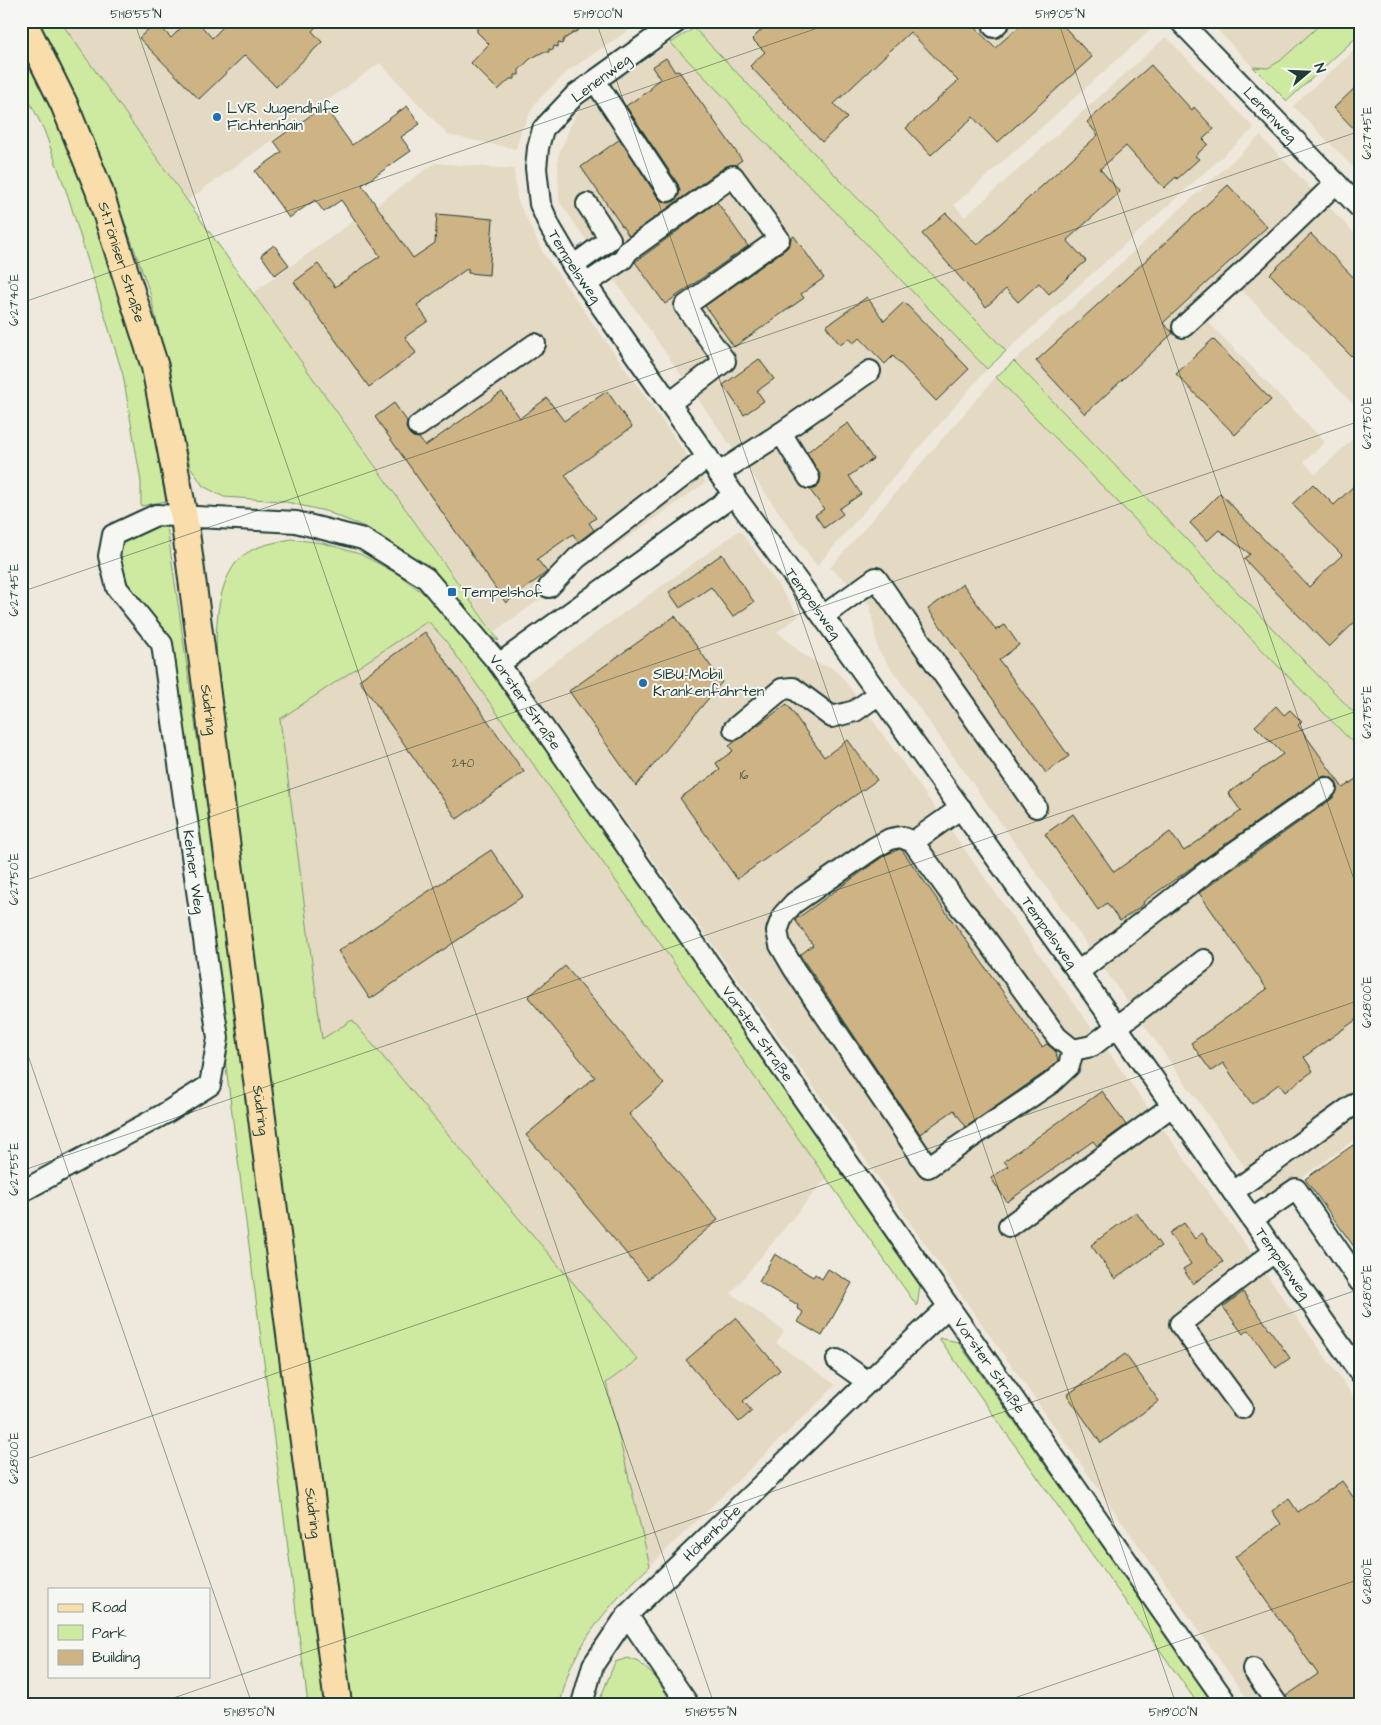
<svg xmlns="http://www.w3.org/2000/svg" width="1381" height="1725" font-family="'Architects Daughter',sans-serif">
	<rect width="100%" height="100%" fill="#eee9dc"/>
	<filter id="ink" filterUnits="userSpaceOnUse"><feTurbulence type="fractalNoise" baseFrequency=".02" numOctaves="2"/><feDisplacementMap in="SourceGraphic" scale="10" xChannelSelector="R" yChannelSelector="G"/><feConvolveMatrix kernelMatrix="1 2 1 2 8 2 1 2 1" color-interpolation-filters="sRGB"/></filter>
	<g filter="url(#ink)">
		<path fill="#e4d9c2" d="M 60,21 L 643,21 L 569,70 L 535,103 L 521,131 L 516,149 L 448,135 L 380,63 L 188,200 Z
			M 704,21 L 1150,21 L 1155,26 L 954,205 L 965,217 L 1166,37 L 1254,128 L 1006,351 L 837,177 L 694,28 Z
			M 1209,21 L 1324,21 L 1280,61 L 1268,68 L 1253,67 Z
			M 671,43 L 730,102 L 744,122 L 825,201 L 987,369 L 817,566 L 746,466 L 843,397 L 833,384 L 736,453 L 559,201 L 558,156 L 575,116 L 593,95 Z
			M 1360,45 L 1360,174 L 1295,108 L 1292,107 Z
			M 1260,136 L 1360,239 L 1360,408 L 1358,409 L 1242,290 L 1208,322 L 1325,442 L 1304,462 L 1316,474 L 1360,432 L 1360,719 L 1014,361 Z
			M 435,163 L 514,169 L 517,199 L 543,253 L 706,482 L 494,632 L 253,293 Z
			M 996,377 L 1360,750 L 1360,1136 L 1269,1201 L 878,650 L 870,605 L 859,591 L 830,568 Z
			M 740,530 L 799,616 L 777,632 L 804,655 L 819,664 L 832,668 L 842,677 L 1360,1406 L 1360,1704 L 1251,1704 L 527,682 Z
			M 428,621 L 446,641 L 826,1178 L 731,1293 L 784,1331 L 776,1343 L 836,1385 L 650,1566 L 606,1383 L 638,1360 L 352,1021 L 322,1040 L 280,719 Z"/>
		<path fill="#ceeaa0" stroke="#76946a" d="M 44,21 L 60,21 L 499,641 L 490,637 L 448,587 L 400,549 L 365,527 L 325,511 L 282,501 L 224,497 L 203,486 L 190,466 L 150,293 L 112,187 L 41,26 Z
			M 1324,21 L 1360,21 L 1360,34 L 1287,101 L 1253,67 L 1268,68 L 1280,61 Z
			M 694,28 L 837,177 L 1006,351 L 987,369 L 825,201 L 744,122 L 729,102 L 671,43 Z
			M 21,40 L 63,129 L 112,264 L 143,376 L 166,501 L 141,506 L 141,482 L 123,375 L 68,196 L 44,130 L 21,84 Z
			M 1014,361 L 1360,719 L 1360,750 L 996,377 Z
			M 167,527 L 246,1078 L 328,1704 L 308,1704 L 197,841 L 169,640 L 157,620 L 122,582 L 117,558 C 129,528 136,528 167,527 Z
			M 291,539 L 323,543 L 360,554 L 398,574 L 435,602 L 489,668 L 920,1286 L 917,1306 L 446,641 L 428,621 L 280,719 L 322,1039 L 352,1020 L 638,1360 L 606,1383 L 650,1566 C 617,1597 591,1625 571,1666 C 566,1678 563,1692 560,1704 L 349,1704 L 221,711 C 217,667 207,597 238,560 C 251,546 273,543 291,539 Z
			M 939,1338 L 958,1342 L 1214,1704 L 1198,1704 Z
			M 628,1658 L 639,1662 L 656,1678 L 673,1704 L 598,1704 L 615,1662 Z"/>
		<path fill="#ceb485" stroke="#1f3d34" d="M 188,21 L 197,21 L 212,38 L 229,21 L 322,21 L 312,31 L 322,42 L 276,87 L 245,55 L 199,99 L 139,38 L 156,22 L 171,38 Z
			M 477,21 L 593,21 L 564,39 L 562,44 L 558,43 L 558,47 L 554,46 L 553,50 L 549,49 L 549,52 L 543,52 L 530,59 L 519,70 L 519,75 L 515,75 L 515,79 L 510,79 L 498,90 L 471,63 L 489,44 L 477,32 Z
			M 771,21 L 969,21 L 995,48 L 1025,21 L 1059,21 L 1092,57 L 997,143 L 973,117 L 931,155 L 906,128 L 958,81 L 910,32 L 834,104 L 847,118 L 822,142 L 750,66 L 765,52 L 752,39 Z
			M 666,58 L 675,72 L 678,70 L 742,160 L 735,165 L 726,166 L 629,236 L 581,167 L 620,139 L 658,198 L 663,202 L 669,203 L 675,201 L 678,197 L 680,191 L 678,184 L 626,106 L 651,89 L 652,85 L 660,79 L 652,67 Z
			M 1151,65 L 1192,110 L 1194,107 L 1214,129 L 1203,139 L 1208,144 L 1195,156 L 1199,159 L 1177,179 L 1176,177 L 1164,188 L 1126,146 L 1100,169 L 1120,192 L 1067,240 L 1086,261 L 1049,294 L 1039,283 L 1018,302 L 1006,289 L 986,307 L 922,234 L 946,213 L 977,245 L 1098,135 L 1087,122 Z
			M 1360,83 L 1360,135 L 1334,108 Z
			M 324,106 L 352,145 L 407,106 L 420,124 L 401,137 L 411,151 L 362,185 L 413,258 L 435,243 L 437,214 L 493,219 L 489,275 L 468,273 L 468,268 L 417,305 L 428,321 L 405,337 L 416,353 L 369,387 L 294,282 L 318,264 L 335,287 L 380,256 L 341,200 L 324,212 L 315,200 L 289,218 L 255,171 L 282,152 L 274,141 Z
			M 1228,185 L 1267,227 L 1163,323 L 1173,333 L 1085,414 L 1036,361 Z
			M 717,202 L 748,246 L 665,304 L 635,262 Z
			M 1311,234 L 1360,284 L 1360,348 L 1351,356 L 1270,274 Z
			M 794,236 L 824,278 L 801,294 L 804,298 L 734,347 L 705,306 L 786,249 L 790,244 L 791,238 Z
			M 274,245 L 289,265 L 275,275 L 261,255 Z
			M 867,297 L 884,321 L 904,302 L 969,369 L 936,401 L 893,356 L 885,364 L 860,338 L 853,343 L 850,338 L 840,345 L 826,326 Z
			M 1213,339 L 1271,400 L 1235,435 L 1176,374 Z
			M 759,359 L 774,379 L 757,391 L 764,401 L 744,415 L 723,385 Z
			M 607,391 L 632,427 L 565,475 L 596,518 L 589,523 L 594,530 L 578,542 L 573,534 L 537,559 L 547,572 L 506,603 L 375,417 L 394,403 L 407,421 L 406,428 L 409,433 L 413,437 L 419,438 L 425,446 L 502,392 L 520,418 L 547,398 L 564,421 Z
			M 848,423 L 873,459 L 849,476 L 861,494 L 839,509 L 843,514 L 824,528 L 815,515 L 824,509 L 810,490 L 816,488 L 819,484 L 821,477 L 807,452 Z
			M 1360,480 L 1360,617 L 1329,647 L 1244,559 L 1250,554 L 1219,530 L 1207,541 L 1190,523 L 1220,493 L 1309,587 L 1342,555 L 1292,504 L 1313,484 L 1334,505 Z
			M 722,554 L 754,602 L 733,617 L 711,587 L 680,608 L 669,592 Z
			M 963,584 L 996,630 L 1005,625 L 1019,645 L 999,660 L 1069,756 L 1046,773 L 928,609 Z
			M 675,616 L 722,682 L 636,786 L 569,691 Z
			M 425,632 L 524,772 L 457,819 L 359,680 Z
			M 787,704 L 824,757 L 848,740 L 877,780 L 737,879 L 680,798 L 720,770 L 716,763 L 733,751 L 729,746 Z
			M 1276,706 L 1284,715 L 1290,710 L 1302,722 L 1298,725 L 1343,788 L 1360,776 L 1360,1017 L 1304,1057 L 1313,1071 L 1285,1092 L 1279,1084 L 1252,1104 L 1223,1063 L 1211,1071 L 1191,1043 L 1267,989 L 1199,893 L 1333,798 L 1336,793 L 1338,787 L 1335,781 L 1331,777 L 1325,776 L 1319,778 L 1143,902 L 1144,904 L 1120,921 L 1107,903 L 1098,910 L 1045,834 L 1073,814 L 1114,872 L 1170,832 L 1184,851 L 1241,811 L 1228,793 L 1283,754 L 1255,726 Z
			M 900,849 L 902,850 L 1042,1047 L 1047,1044 L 1056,1052 L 1058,1061 L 1044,1073 L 966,1127 L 954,1110 L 920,1134 L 800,955 L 813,945 L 795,920 L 885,855 Z
			M 491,850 L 523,896 L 370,999 L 338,951 Z
			M 565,966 L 664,1084 L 629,1114 L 718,1220 L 648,1279 L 526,1135 L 595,1077 L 528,997 Z
			M 1102,1091 L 1126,1125 L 1097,1146 L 1093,1141 L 1007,1202 L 991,1178 L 1008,1166 L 1004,1161 Z
			M 1360,1140 L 1360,1255 L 1305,1179 Z
			M 1136,1212 L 1161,1246 L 1115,1279 L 1091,1245 Z
			M 1184,1223 L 1195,1239 L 1202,1233 L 1223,1262 L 1193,1284 L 1183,1269 L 1191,1264 L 1169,1233 Z
			M 775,1254 L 813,1277 L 815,1274 L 822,1279 L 828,1269 L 852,1283 L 822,1336 L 798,1322 L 803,1312 L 797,1308 L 798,1305 L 759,1282 Z
			M 1243,1292 L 1290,1358 L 1276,1368 L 1249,1330 L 1243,1334 L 1223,1307 Z
			M 736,1318 L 780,1370 L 743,1401 L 752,1411 L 739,1422 L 686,1360 Z
			M 1125,1354 L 1159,1401 L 1101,1443 L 1067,1395 Z
			M 1342,1481 L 1360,1507 L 1360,1704 L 1289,1704 L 1286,1696 L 1318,1674 L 1235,1557 L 1281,1524 L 1272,1511 L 1289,1499 L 1298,1512 Z"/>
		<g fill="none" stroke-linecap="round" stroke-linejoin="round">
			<defs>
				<g id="minor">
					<path id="s1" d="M 678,21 L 575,95 L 543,129 L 538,148 L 536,168 L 540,204 L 550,227 L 573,266 L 734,495 L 804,590 L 1103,1007 L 1360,1373"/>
					<path id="s2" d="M 1180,21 L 1360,208"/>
					<path d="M 994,27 L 1000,21"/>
					<path d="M 595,81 L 668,191"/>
					<path d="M 573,266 L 610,239 L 587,204"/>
					<path d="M 586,284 L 623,259 L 628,251 L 733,176 L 779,239 L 685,306 L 725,361 L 670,403"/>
					<path d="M 1183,327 L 1255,261 L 1336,183"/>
					<path d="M 418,426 L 535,344"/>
					<path d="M 781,433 L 870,371"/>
					<path d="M 719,473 L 781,433 L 809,478"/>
					<path d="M 549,587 L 577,558 L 708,457"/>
					<path d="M 823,616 L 876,578 L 1036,807"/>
					<path d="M 499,664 L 734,495"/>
					<path d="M 734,729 L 782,689 L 793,688 L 832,717 L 855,711 L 879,694"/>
					<path d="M 961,808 L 913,842 L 961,908 L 976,925 L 1057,1037 L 1073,1050 L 1092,1046 L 1204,960"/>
					<path d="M 913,842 L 901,837 L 890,839 L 874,848 L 794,903 L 783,915 L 777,931 L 780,945 L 794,969 L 928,1167 L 1051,1083 L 1069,1066 L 1073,1050"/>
					<path d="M 1078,972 L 1209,870 L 1326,788"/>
					<path id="s3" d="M 21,1192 L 164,1114 L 210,1085 L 218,1038 L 162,644 L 117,588 L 109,556 L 113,535 L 156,515 L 296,522 L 363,539 L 426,578 L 499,664 L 1227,1704"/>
					<path d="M 1233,1192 L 1360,1100"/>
					<path d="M 1252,1219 L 1296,1189 L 1360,1282"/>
					<path d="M 1009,1226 L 1172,1106"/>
					<path d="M 837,1360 L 868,1382"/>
					<path d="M 1242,1408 L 1180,1324 L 1274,1252"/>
					<path d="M 627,1615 L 688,1704"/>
					<path d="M 1253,1669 L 1277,1704"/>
					<path id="s4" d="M 582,1704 L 593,1665 L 627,1615 L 868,1382 L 948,1307"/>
				</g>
				<g id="major">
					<path id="s5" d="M 23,21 L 64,104 L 99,190 L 155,367 L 184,517 L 338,1704"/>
				</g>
			</defs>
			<use href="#minor" stroke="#1f3d34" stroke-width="24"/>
			<use href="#major" stroke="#1f3d34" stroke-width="30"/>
			<use href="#minor" stroke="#f6f6f2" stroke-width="20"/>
			<use href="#major" stroke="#f9deab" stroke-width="26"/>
		</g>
	</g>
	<path fill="none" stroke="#1f3d34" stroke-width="1" stroke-opacity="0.45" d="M 134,21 L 714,1704M 596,21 L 1176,1704M 1058,21 L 1360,897M 21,303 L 838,21M 21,592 L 1360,131M 21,882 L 1360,421M 21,1035 L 252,1704M 21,1171 L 1360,710M 21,1461 L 1360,1000M 156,1704 L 1360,1289M 997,1704 L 1360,1579"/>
	<g fill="#1f6fb2" stroke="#f6f6f2" stroke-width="2">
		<circle cx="217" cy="117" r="5"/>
		<rect x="447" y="587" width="10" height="10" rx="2.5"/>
		<circle cx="643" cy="683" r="5"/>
	</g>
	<g text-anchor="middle" stroke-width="4" stroke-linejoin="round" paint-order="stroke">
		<g font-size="12" fill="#4b5b48">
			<text x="463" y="767">240</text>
			<text x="744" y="779">16</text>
		</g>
		<g font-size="15" fill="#1f3d34" stroke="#f6f6f2">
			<text transform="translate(601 78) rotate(-37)" y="5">Lenenweg</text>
			<text dy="5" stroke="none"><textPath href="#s2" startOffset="130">Lenenweg</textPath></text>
			<text dy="5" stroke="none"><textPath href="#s5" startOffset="261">St.Töniser Straße</textPath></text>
			<text dy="5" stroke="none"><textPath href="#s1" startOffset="321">Tempelsweg</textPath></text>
			<text dy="5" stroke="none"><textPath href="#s1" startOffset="734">Tempelsweg</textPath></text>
			<text dy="5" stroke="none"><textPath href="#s3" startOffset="1279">Vorster Straße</textPath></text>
			<text dy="5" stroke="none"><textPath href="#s5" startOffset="718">Südring</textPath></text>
			<text transform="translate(194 872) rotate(82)" y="5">Kehner Weg</text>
			<text dy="5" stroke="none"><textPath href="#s1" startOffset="1139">Tempelsweg</textPath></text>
			<text dy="5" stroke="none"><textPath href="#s3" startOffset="1684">Vorster Straße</textPath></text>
			<text dy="5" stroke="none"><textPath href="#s5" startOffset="1122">Südring</textPath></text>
			<text dy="5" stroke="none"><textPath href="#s1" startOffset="1544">Tempelsweg</textPath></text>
			<text dy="5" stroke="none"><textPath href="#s3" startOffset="2089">Vorster Straße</textPath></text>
			<text dy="5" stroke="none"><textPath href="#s5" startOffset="1528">Südring</textPath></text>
			<text dy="5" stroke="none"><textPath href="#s4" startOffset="219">Höhenhöfe</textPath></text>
		</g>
		<g font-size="15" fill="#1f3d34" stroke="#f6f6f2" text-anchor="start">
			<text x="227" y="113">LVR Jugendhilfe<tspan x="227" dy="17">Fichtenhain</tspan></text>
			<text x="462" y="597">Tempelshof</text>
			<text x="653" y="679">SIBU-Mobil<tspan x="653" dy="17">Krankenfahrten</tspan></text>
		</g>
	</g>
	<rect width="1381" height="1725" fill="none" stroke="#f6f6f2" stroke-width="55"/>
	<rect x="48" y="1588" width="162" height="90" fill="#f6f6f2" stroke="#a0aca6"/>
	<rect x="58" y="1604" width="25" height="8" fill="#f9deab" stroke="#a0aca6"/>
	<text x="92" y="1612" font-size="15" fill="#1f3d34">Road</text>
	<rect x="58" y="1625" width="25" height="15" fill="#ceeaa0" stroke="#a0aca6"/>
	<text x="92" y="1638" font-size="15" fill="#1f3d34">Park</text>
	<rect x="58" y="1650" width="25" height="15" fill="#ceb485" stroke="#a0aca6"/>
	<text x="92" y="1662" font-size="15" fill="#1f3d34">Building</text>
	<g transform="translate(1308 72) rotate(71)" stroke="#f6f6f2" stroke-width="4" paint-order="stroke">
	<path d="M0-4L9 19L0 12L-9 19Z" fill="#1f3d34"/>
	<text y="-8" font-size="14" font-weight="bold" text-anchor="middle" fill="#1f3d34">N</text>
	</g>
	<rect x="28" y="28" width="1326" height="1670" fill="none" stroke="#1f3d34" stroke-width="2"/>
	<g font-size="12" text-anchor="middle" fill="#1f3d34">
		<text x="136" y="18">51°18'55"N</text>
		<text x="598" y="18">51°19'00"N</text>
		<text x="1060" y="18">51°19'05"N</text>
		<text transform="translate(1367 133) rotate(-90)" y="4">6°27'45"E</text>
		<text transform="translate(14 300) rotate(-90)" y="4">6°27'40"E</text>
		<text transform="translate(1367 423) rotate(-90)" y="4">6°27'50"E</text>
		<text transform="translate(14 590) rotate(-90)" y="4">6°27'45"E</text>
		<text transform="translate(1367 712) rotate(-90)" y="4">6°27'55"E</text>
		<text transform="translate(14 879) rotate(-90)" y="4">6°27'50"E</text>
		<text transform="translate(1367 1002) rotate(-90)" y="4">6°28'00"E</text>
		<text transform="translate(14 1169) rotate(-90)" y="4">6°27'55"E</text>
		<text transform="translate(1367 1291) rotate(-90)" y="4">6°28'05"E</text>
		<text transform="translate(14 1458) rotate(-90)" y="4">6°28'00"E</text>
		<text transform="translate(1367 1581) rotate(-90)" y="4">6°28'10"E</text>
		<text x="249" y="1716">51°18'50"N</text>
		<text x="711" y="1716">51°18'55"N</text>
		<text x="1173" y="1716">51°19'00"N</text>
	</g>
</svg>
